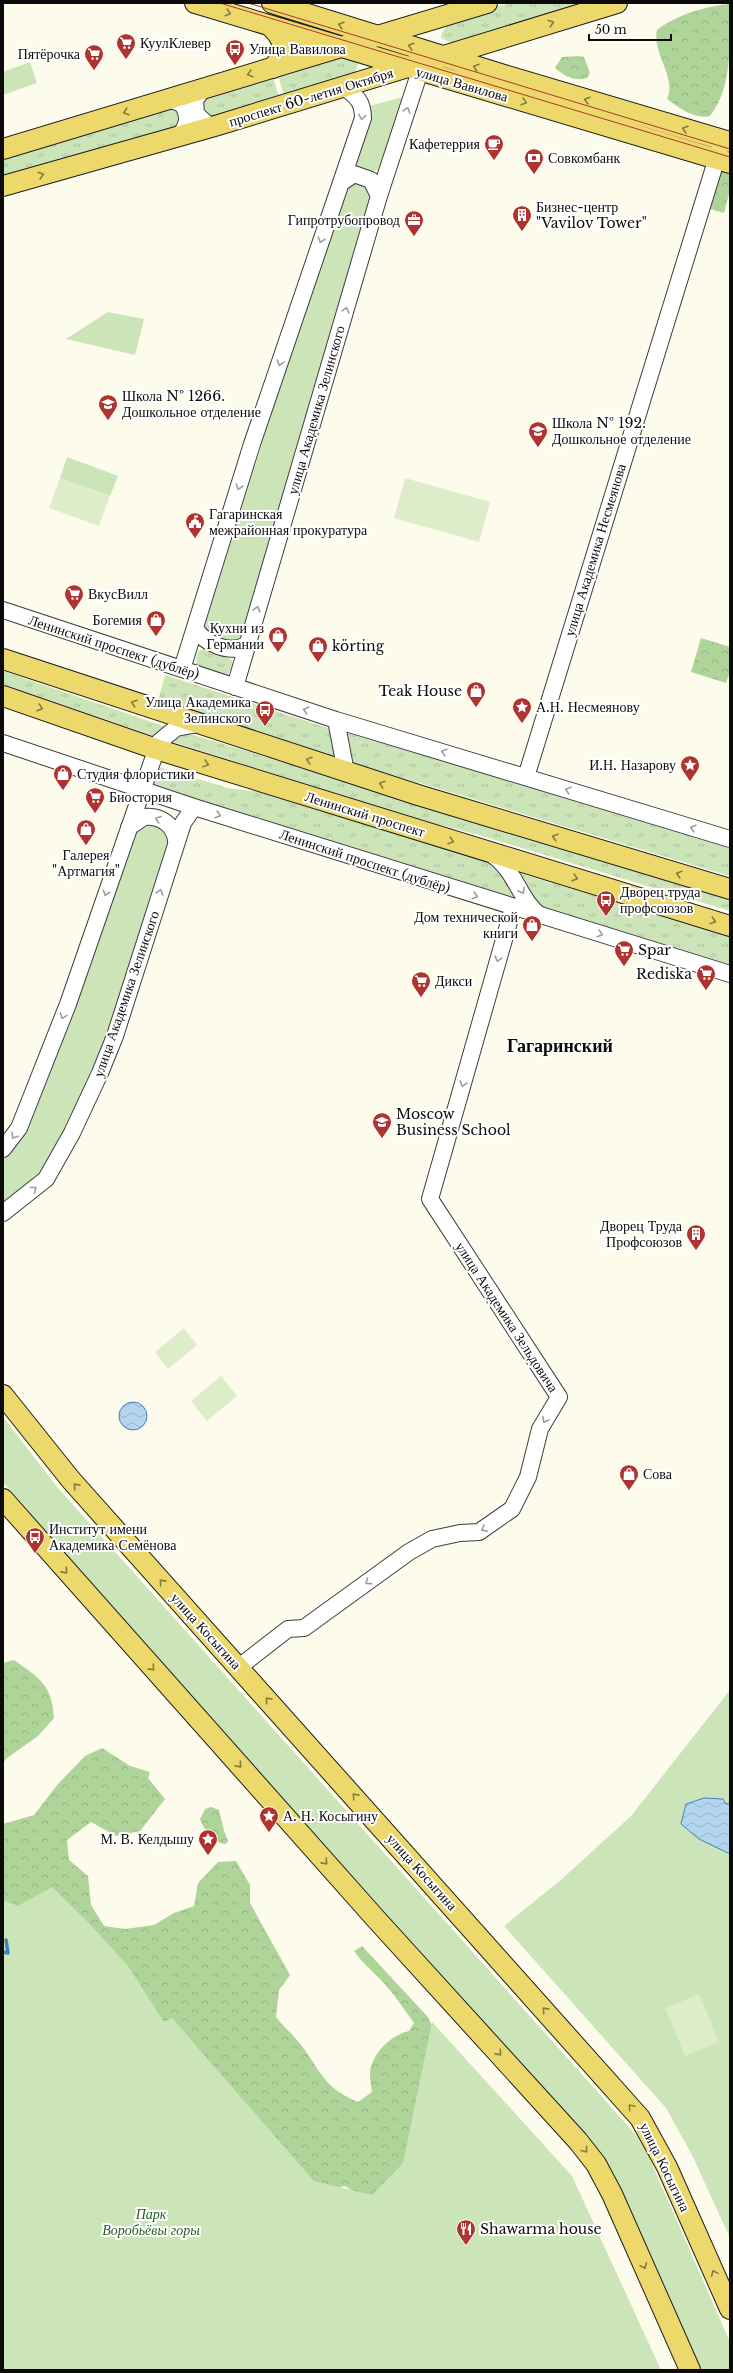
<svg xmlns="http://www.w3.org/2000/svg" width="733" height="2373" font-family="'Libre Baskerville',serif">
	<defs>
		<pattern id="grass-tufts" width="24" height="20" patternUnits="userSpaceOnUse"><rect width="24" height="20" fill="#cbe4b8"/><path d="M3 7l-1-3M5 7V3M7 7l1-3M15 17l-1-3M17 17v-4M19 17l1-3" fill="none" stroke="#adc29d"/></pattern>
		<pattern id="forest-crowns" width="20" height="18" patternUnits="userSpaceOnUse"><rect width="20" height="18" fill="#aed499"/><path d="M2 6a3 3 0 1 1 6 0M12 15a3 3 0 1 1 6 0" fill="none" stroke="#94b582"/></pattern>
		<pattern id="water-waves" width="16" height="10" patternUnits="userSpaceOnUse"><rect width="16" height="10" fill="#b4d5f0"/><path d="M0 5q4-4 8 0t8 0" fill="none" stroke="#99b6cc"/></pattern>
	</defs>
	<rect width="100%" height="100%" fill="#fdfbeb"/>
	<path fill="url(#grass-tufts)" d="M 511,3 L 590,3 L 462,42 L 451,43 L 441,38 C 441,17 494,8 511,3 Z
		M 344,55 L 355,59 L 358,65 L 354,75 L 284,96 L 278,75 Z
		M 273,76 L 279,98 L 217,117 L 212,116 L 204,109 L 204,103 L 210,96 Z
		M 177,106 L 180,125 L 3,179 L 3,157 Z
		M 205,649 L 231,659 L 233,665 L 228,674 L 225,676 L 197,666 L 196,658 L 198,651 Z
		M 3,671 L 169,728 L 157,737 L 3,684 Z
		M 165,675 L 331,729 L 339,759 L 158,701 Z
		M 180,731 L 730,898 L 730,911 L 479,835 L 410,817 L 167,740 Z
		M 344,732 L 465,764 L 730,845 L 730,876 L 353,763 L 349,758 Z
		M 158,767 L 228,788 L 259,792 L 497,865 L 517,899 L 156,787 L 153,784 Z
		M 518,873 L 730,936 L 730,966 L 533,904 Z"/>
	<path fill="url(#forest-crowns)" d="M 730,4 C 730,40 733,88 710,116 C 695,120 678,107 667,99 C 677,77 652,54 657,30 C 676,15 706,6 730,4 Z
		M 579,56 L 584,57 L 590,73 L 587,78 C 576,82 564,76 555,68 L 562,57 Z
		M 716,169 L 730,173 L 730,190 L 724,213 L 704,207 Z
		M 701,638 L 730,647 L 730,671 L 726,683 L 691,672 Z
		M 14,1660 C 39,1678 52,1684 54,1718 L 38,1736 L 7,1758 L 3,1763 L 3,1663 Z
		M 102,1748 L 130,1766 L 150,1772 L 148,1778 L 165,1799 L 140,1831 L 116,1836 L 91,1822 L 67,1840 L 69,1860 L 88,1876 L 91,1905 L 104,1926 L 125,1929 L 154,1925 L 174,1913 L 194,1906 L 198,1883 L 218,1862 L 236,1861 L 250,1885 L 250,1903 L 290,1975 L 279,1990 L 276,2017 C 282,2025 290,2032 296,2039 C 320,2066 319,2086 358,2102 L 372,2092 C 371,2086 370,2079 370,2073 C 372,2053 391,2035 409,2031 L 414,2023 C 402,2006 390,1988 375,1974 C 367,1966 361,1961 354,1951 L 362,1946 L 428,2017 L 439,2041 L 428,2199 L 362,2197 L 345,2186 L 325,2191 L 3,2331 L 3,1824 L 34,1815 L 58,1784 L 85,1756 Z
		M 211,1807 L 219,1810 L 224,1831 L 228,1841 L 226,1844 C 212,1843 205,1831 200,1819 L 205,1809 Z"/>
	<path fill="#cbe4b8" d="M 30,62 L 37,83 L 3,95 L 3,72 Z
		M 403,97 L 381,169 L 371,172 L 354,167 L 369,106 Z
		M 351,178 L 372,184 L 375,196 L 240,644 L 231,646 L 204,628 L 344,184 Z
		M 108,312 L 144,319 L 135,355 L 66,339 Z
		M 67,457 L 118,476 L 110,496 L 60,478 Z
		M 147,820 L 173,836 L 108,1030 L 69,1124 L 35,1182 L 3,1208 L 3,1156 L 21,1137 L 33,1116 L 139,824 Z
		M 3,1417 L 58,1488 L 636,2135 L 648,2155 L 730,2342 L 730,2370 L 699,2370 L 613,2174 L 599,2150 L 63,1559 L 3,1482 Z
		M 730,1690 L 730,2238 L 692,2155 L 666,2108 L 504,1926 L 562,1879 L 631,1816 Z
		M 52,1887 L 88,1922 L 128,1966 L 164,2022 L 172,2018 L 314,2181 L 372,2195 L 403,2163 L 432,2022 L 572,2176 L 661,2370 L 3,2370 L 3,1900 L 18,1906 Z"/>
	<path fill="#ddecc9" d="M 60,478 L 110,496 L 99,526 L 49,508 Z
		M 405,478 L 490,502 L 479,542 L 394,518 Z
		M 184,1328 L 197,1345 L 168,1369 L 155,1352 Z
		M 221,1376 L 237,1396 L 207,1421 L 191,1401 Z
		M 699,1994 L 719,2042 L 685,2056 L 665,2008 Z"/>
	<path fill="url(#water-waves)" stroke="#4183c1" d="M119 1416a14 14 0 1 1 28 0a14 14 0 1 1-28 0Z
		M 704,1798 L 723,1799 L 726,1804 L 730,1803 L 730,1854 L 699,1839 L 681,1824 L 686,1804 Z"/>
	<g fill="none" stroke-linecap="round" stroke-linejoin="round">
		<path stroke="#4183c1" stroke-width="3.5" d="M 3,1952 L 8,1953 L 6,1940"/>
		<defs>
			<path id="minor" d="M 204,88 L 195,100 L 196,114 L 207,124 L 215,126
				M 169,99 L 182,104 C 190,117 188,125 179,136
				M 341,183 L 354,174 L 371,180 L 379,196
				M 3,610 L 336,720 L 730,839
				M 195,628 C 204,643 229,655 246,645
				M 182,669 L 252,444 L 363,118 C 363,102 357,96 343,87
				M 235,687 L 379,196 L 420,71
				M 336,720 L 346,772
				M 3,743 L 194,807 L 730,974
				M 526,777 L 720,148
				M 129,827 L 144,817 C 160,815 175,825 176,841
				M 491,854 C 517,871 519,901 541,916
				M 3,1149 L 19,1128 L 68,1004 L 159,742 L 176,728 L 198,724
				M 3,1213 L 46,1179 L 72,1133 L 100,1073 L 115,1036 L 183,823 L 194,807
				M 239,1667 L 288,1629 L 304,1628 L 409,1552 L 432,1539 L 460,1533 L 479,1532 L 512,1509 L 528,1477 L 540,1429 L 559,1397 L 430,1199 L 513,908"/>
			<path id="major" d="M 195,3 L 730,163
				M 272,3 L 504,75 L 730,142
				M 270,26 C 286,40 286,52 273,68
				M 3,149 L 487,3
				M 3,186 L 215,126 L 617,3
				M 3,659 L 418,795 L 730,889
				M 3,696 L 156,749 L 730,926
				M 3,1395 L 71,1480 L 640,2118 L 667,2167 L 730,2309
				M 3,1499 L 376,1919 L 578,2141 L 596,2164 L 612,2194 L 690,2370"/>
		</defs>
		<use href="#minor" stroke="#3e3e3e" stroke-width="18"/>
		<use href="#major" stroke="#1c1c1c" stroke-width="22"/>
		<use href="#minor" stroke="#fff" stroke-width="16"/>
		<use href="#major" stroke="#edd96b" stroke-width="20"/>
		<path stroke="#af342f" stroke-width="1" d="M 220,3 L 730,157
			M 248,3 L 730,149"/>
	</g>
	<defs><path id="oneway-chevron" d="M-2-3.5L2.5 0L-2 3.5" fill="none" stroke-width="1.6" stroke-linecap="round" stroke-linejoin="round"/></defs>
	<g stroke="#877c40">
		<use href="#oneway-chevron" transform="translate(228 13) rotate(17)"/>
		<use href="#oneway-chevron" transform="translate(551 23) rotate(-17)"/>
		<use href="#oneway-chevron" transform="translate(341 25) rotate(-163)"/>
		<use href="#oneway-chevron" transform="translate(411 46) rotate(-163)"/>
		<use href="#oneway-chevron" transform="translate(476 67) rotate(-162)"/>
		<use href="#oneway-chevron" transform="translate(250 74) rotate(164)"/>
		<use href="#oneway-chevron" transform="translate(587 100) rotate(-164)"/>
		<use href="#oneway-chevron" transform="translate(524 102) rotate(17)"/>
		<use href="#oneway-chevron" transform="translate(126 112) rotate(163)"/>
		<use href="#oneway-chevron" transform="translate(685 129) rotate(-164)"/>
		<use href="#oneway-chevron" transform="translate(41 175) rotate(-16)"/>
		<use href="#oneway-chevron" transform="translate(134 703) rotate(-162)"/>
		<use href="#oneway-chevron" transform="translate(40 708) rotate(19)"/>
		<use href="#oneway-chevron" transform="translate(309 760) rotate(-162)"/>
		<use href="#oneway-chevron" transform="translate(206 764) rotate(18)"/>
		<use href="#oneway-chevron" transform="translate(382 784) rotate(-162)"/>
		<use href="#oneway-chevron" transform="translate(555 837) rotate(-163)"/>
		<use href="#oneway-chevron" transform="translate(451 841) rotate(17)"/>
		<use href="#oneway-chevron" transform="translate(679 874) rotate(-163)"/>
		<use href="#oneway-chevron" transform="translate(575 878) rotate(17)"/>
		<use href="#oneway-chevron" transform="translate(713 921) rotate(18)"/>
		<use href="#oneway-chevron" transform="translate(76 1486) rotate(-132)"/>
		<use href="#oneway-chevron" transform="translate(65 1571) rotate(48)"/>
		<use href="#oneway-chevron" transform="translate(162 1582) rotate(-132)"/>
		<use href="#oneway-chevron" transform="translate(152 1668) rotate(48)"/>
		<use href="#oneway-chevron" transform="translate(268 1700) rotate(-132)"/>
		<use href="#oneway-chevron" transform="translate(239 1765) rotate(48)"/>
		<use href="#oneway-chevron" transform="translate(355 1796) rotate(-132)"/>
		<use href="#oneway-chevron" transform="translate(325 1862) rotate(48)"/>
		<use href="#oneway-chevron" transform="translate(545 2010) rotate(-132)"/>
		<use href="#oneway-chevron" transform="translate(499 2053) rotate(48)"/>
		<use href="#oneway-chevron" transform="translate(631 2107) rotate(-130)"/>
		<use href="#oneway-chevron" transform="translate(585 2150) rotate(52)"/>
		<use href="#oneway-chevron" transform="translate(644 2266) rotate(66)"/>
		<use href="#oneway-chevron" transform="translate(714 2273) rotate(-114)"/>
	</g>
	<g stroke="#9d9d9d">
		<use href="#oneway-chevron" transform="translate(407 110) rotate(-72)"/>
		<use href="#oneway-chevron" transform="translate(362 117) rotate(99)"/>
		<use href="#oneway-chevron" transform="translate(321 240) rotate(109)"/>
		<use href="#oneway-chevron" transform="translate(346 310) rotate(-74)"/>
		<use href="#oneway-chevron" transform="translate(280 363) rotate(108)"/>
		<use href="#oneway-chevron" transform="translate(239 487) rotate(107)"/>
		<use href="#oneway-chevron" transform="translate(257 609) rotate(-74)"/>
		<use href="#oneway-chevron" transform="translate(306 710) rotate(-162)"/>
		<use href="#oneway-chevron" transform="translate(444 752) rotate(-163)"/>
		<use href="#oneway-chevron" transform="translate(568 790) rotate(-163)"/>
		<use href="#oneway-chevron" transform="translate(218 815) rotate(17)"/>
		<use href="#oneway-chevron" transform="translate(158 819) rotate(-160)"/>
		<use href="#oneway-chevron" transform="translate(693 828) rotate(-162)"/>
		<use href="#oneway-chevron" transform="translate(522 891) rotate(63)"/>
		<use href="#oneway-chevron" transform="translate(160 892) rotate(-72)"/>
		<use href="#oneway-chevron" transform="translate(106 893) rotate(109)"/>
		<use href="#oneway-chevron" transform="translate(475 896) rotate(18)"/>
		<use href="#oneway-chevron" transform="translate(600 934) rotate(17)"/>
		<use href="#oneway-chevron" transform="translate(498 959) rotate(106)"/>
		<use href="#oneway-chevron" transform="translate(63 1016) rotate(111)"/>
		<use href="#oneway-chevron" transform="translate(463 1084) rotate(106)"/>
		<use href="#oneway-chevron" transform="translate(14 1136) rotate(123)"/>
		<use href="#oneway-chevron" transform="translate(34 1189) rotate(-38)"/>
		<use href="#oneway-chevron" transform="translate(545 1420) rotate(118)"/>
		<use href="#oneway-chevron" transform="translate(484 1529) rotate(153)"/>
		<use href="#oneway-chevron" transform="translate(368 1582) rotate(144)"/>
	</g>
	<defs>
		<symbol id="supermarket-pin" viewBox="-11 -11 22 30"><path d="M0 17L-7.5 6A9.5 9.5 0 1 1 7.5 6Z" fill="#af342f" stroke="#fff"/><path d="M-6-5.5h2.5l.6 2H6L4.5 2H-2.5L-4.4-4H-6ZM-1.5 3.2a1.3 1.3 0 1 0 .1 0ZM3 3.2a1.3 1.3 0 1 0 .1 0Z" fill="#fff"/></symbol>
		<symbol id="bus-pin" viewBox="-11 -11 22 30"><path d="M0 17L-7.5 6A9.5 9.5 0 1 1 7.5 6Z" fill="#af342f" stroke="#fff"/><path d="M-5-6H5V4H4V6H2V4H-2V6H-4V4H-5ZM-3.5-4V0h7V-4ZM-3.5 1.2v1.5H-2V1.2ZM2 1.2v1.5H3.5V1.2Z" fill="#fff"/></symbol>
		<symbol id="cafe-pin" viewBox="-11 -11 22 30"><path d="M0 17L-7.5 6A9.5 9.5 0 1 1 7.5 6Z" fill="#af342f" stroke="#fff"/><path d="M-5.5-4.5H6V0H3Q3 3.5 0 3.5H-2.5Q-5.5 3.5-5.5 0ZM3-3.2v2h1.7v-2ZM-6 4.5H4V6H-6Z" fill="#fff"/></symbol>
		<symbol id="bank-pin" viewBox="-11 -11 22 30"><path d="M0 17L-7.5 6A9.5 9.5 0 1 1 7.5 6Z" fill="#af342f" stroke="#fff"/><path d="M-6-4H6V4H-6ZM0-2.3a2.3 2.3 0 1 0 0 4.6a2.3 2.3 0 1 0 0-4.6Z" fill="#fff"/></symbol>
		<symbol id="building-pin" viewBox="-11 -11 22 30"><path d="M0 17L-7.5 6A9.5 9.5 0 1 1 7.5 6Z" fill="#af342f" stroke="#fff"/><path d="M-4-6H4V6H1V3H-1V6H-4ZM-2.5-4.3h1.7v1.8h-1.7ZM.8-4.3h1.7v1.8H.8ZM-2.5-1h1.7V.8h-1.7ZM.8-1h1.7V.8H.8Z" fill="#fff"/></symbol>
		<symbol id="office-pin" viewBox="-11 -11 22 30"><path d="M0 17L-7.5 6A9.5 9.5 0 1 1 7.5 6Z" fill="#af342f" stroke="#fff"/><path d="M-6-3h4V-5.5h4V-3h4V5H-6ZM-1-4.5V-3h2v-1.5ZM-6 0V1H6V0Z" fill="#fff"/></symbol>
		<symbol id="school-pin" viewBox="-11 -11 22 30"><path d="M0 17L-7.5 6A9.5 9.5 0 1 1 7.5 6Z" fill="#af342f" stroke="#fff"/><path d="M0-5L7-2L0 1L-7-2ZM-4 1L0 2.5L4 1V4Q0 6-4 4Z" fill="#fff"/></symbol>
		<symbol id="civic-pin" viewBox="-11 -11 22 30"><path d="M0 17L-7.5 6A9.5 9.5 0 1 1 7.5 6Z" fill="#af342f" stroke="#fff"/><path d="M-.6-6.5H3V-4.5H.6V-3L4-1V1h2V6H-6V1h2V-1L-.6-3ZM-1.2 2.5V6h2.4V2.5Z" fill="#fff"/></symbol>
		<symbol id="shop-pin" viewBox="-11 -11 22 30"><path d="M0 17L-7.5 6A9.5 9.5 0 1 1 7.5 6Z" fill="#af342f" stroke="#fff"/><path d="M-5-2.5h2.3a2.7 3.5 0 0 1 5.4 0H5L5.5 6h-11ZM-1.5-2.5h3a1.5 2.3 0 0 0-3 0Z" fill="#fff"/></symbol>
		<symbol id="sight-pin" viewBox="-11 -11 22 30"><path d="M0 17L-7.5 6A9.5 9.5 0 1 1 7.5 6Z" fill="#af342f" stroke="#fff"/><path d="M0-6L1.8-2.2L6-1.7L2.9 1.2L3.7 5.4L0 3.3L-3.7 5.4L-2.9 1.2L-6-1.7L-1.8-2.2Z" fill="#fff"/></symbol>
		<symbol id="university-pin" viewBox="-11 -11 22 30"><path d="M0 17L-7.5 6A9.5 9.5 0 1 1 7.5 6Z" fill="#af342f" stroke="#fff"/><path d="M0-5L7-2L0 1L-7-2ZM-4 1L0 2.5L4 1V4Q0 6-4 4Z" fill="#fff"/></symbol>
		<symbol id="restaurant-pin" viewBox="-11 -11 22 30"><path d="M0 17L-7.5 6A9.5 9.5 0 1 1 7.5 6Z" fill="#af342f" stroke="#fff"/><path d="M-5-6h1v4h1v-4h1v4h1v-4h1v5L-1.5 .5V6h-2V.5L-5-1ZM5-6V6H3V1.5H1.5Q1.5-4 5-6Z" fill="#fff"/></symbol>
	</defs>
	<g fill-rule="evenodd">
		<use href="#supermarket-pin" x="115" y="32" width="22" height="30"/>
		<use href="#bus-pin" x="224" y="38" width="22" height="30"/>
		<use href="#supermarket-pin" x="83" y="43" width="22" height="30"/>
		<use href="#cafe-pin" x="483" y="133" width="22" height="30"/>
		<use href="#bank-pin" x="523" y="147" width="22" height="30"/>
		<use href="#building-pin" x="511" y="204" width="22" height="30"/>
		<use href="#office-pin" x="403" y="209" width="22" height="30"/>
		<use href="#school-pin" x="97" y="393" width="22" height="30"/>
		<use href="#school-pin" x="527" y="420" width="22" height="30"/>
		<use href="#civic-pin" x="184" y="511" width="22" height="30"/>
		<use href="#supermarket-pin" x="63" y="583" width="22" height="30"/>
		<use href="#shop-pin" x="145" y="609" width="22" height="30"/>
		<use href="#shop-pin" x="267" y="625" width="22" height="30"/>
		<use href="#shop-pin" x="307" y="635" width="22" height="30"/>
		<use href="#shop-pin" x="465" y="680" width="22" height="30"/>
		<use href="#sight-pin" x="511" y="696" width="22" height="30"/>
		<use href="#bus-pin" x="254" y="699" width="22" height="30"/>
		<use href="#sight-pin" x="679" y="754" width="22" height="30"/>
		<use href="#shop-pin" x="52" y="763" width="22" height="30"/>
		<use href="#supermarket-pin" x="84" y="786" width="22" height="30"/>
		<use href="#shop-pin" x="75" y="818" width="22" height="30"/>
		<use href="#bus-pin" x="595" y="889" width="22" height="30"/>
		<use href="#shop-pin" x="521" y="914" width="22" height="30"/>
		<use href="#supermarket-pin" x="613" y="939" width="22" height="30"/>
		<use href="#supermarket-pin" x="695" y="963" width="22" height="30"/>
		<use href="#supermarket-pin" x="410" y="970" width="22" height="30"/>
		<use href="#university-pin" x="371" y="1111" width="22" height="30"/>
		<use href="#building-pin" x="685" y="1223" width="22" height="30"/>
		<use href="#shop-pin" x="618" y="1463" width="22" height="30"/>
		<use href="#bus-pin" x="24" y="1526" width="22" height="30"/>
		<use href="#sight-pin" x="258" y="1805" width="22" height="30"/>
		<use href="#sight-pin" x="197" y="1828" width="22" height="30"/>
		<use href="#restaurant-pin" x="455" y="2218" width="22" height="30"/>
	</g>
	<g text-anchor="middle" stroke-width="4" stroke-linejoin="round" paint-order="stroke">
		<g font-size="14" fill="#0b0b0b" stroke="#fff" text-anchor="start">
			<text x="140" y="48">КуулКлевер</text>
			<text x="249" y="54">Улица Вавилова</text>
			<text x="80" y="59" text-anchor="end">Пятёрочка</text>
			<text x="480" y="149" text-anchor="end">Кафетеррия</text>
			<text x="548" y="163">Совкомбанк</text>
			<text x="536" y="212">Бизнес-центр<tspan x="536" dy="16">"Vavilov Tower"</tspan></text>
			<text x="400" y="225" text-anchor="end">Гипротрубопровод</text>
			<text x="122" y="401">Школа № 1266.<tspan x="122" dy="16">Дошкольное отделение</tspan></text>
			<text x="552" y="428">Школа № 192.<tspan x="552" dy="16">Дошкольное отделение</tspan></text>
			<text x="209" y="519">Гагаринская<tspan x="209" dy="16">межрайонная прокуратура</tspan></text>
			<text x="88" y="599">ВкусВилл</text>
			<text x="142" y="625" text-anchor="end">Богемия</text>
			<text x="264" y="633" text-anchor="end">Кухни из<tspan x="264" dy="16">Германии</tspan></text>
			<text x="332" y="651">körting</text>
			<text x="462" y="696" text-anchor="end">Teak House</text>
			<text x="251" y="707" text-anchor="end">Улица Академика<tspan x="251" dy="16">Зелинского</tspan></text>
			<text x="536" y="712">А.Н. Несмеянову</text>
			<text x="676" y="770" text-anchor="end">И.Н. Назарову</text>
			<text x="77" y="779">Студия флористики</text>
			<text x="109" y="802">Биостория</text>
			<text x="86" y="860" text-anchor="middle">Галерея<tspan x="86" dy="16">"Артмагия"</tspan></text>
			<text x="620" y="897">Дворец труда<tspan x="620" dy="16">профсоюзов</tspan></text>
			<text x="518" y="922" text-anchor="end">Дом технической<tspan x="518" dy="16">книги</tspan></text>
			<text x="638" y="955">Spar</text>
			<text x="692" y="979" text-anchor="end">Rediska</text>
			<text x="435" y="986">Дикси</text>
			<text x="396" y="1119">Moscow<tspan x="396" dy="16">Business School</tspan></text>
			<text x="682" y="1231" text-anchor="end">Дворец Труда<tspan x="682" dy="16">Профсоюзов</tspan></text>
			<text x="643" y="1479">Сова</text>
			<text x="49" y="1534">Институт имени<tspan x="49" dy="16">Академика Семёнова</tspan></text>
			<text x="283" y="1821">А. Н. Косыгину</text>
			<text x="194" y="1844" text-anchor="end">М. В. Келдышу</text>
			<text x="480" y="2234">Shawarma house</text>
		</g>
		<g font-size="14" fill="#0b0b0b" stroke="#fff">
			<text transform="translate(462 84) rotate(16)" y="5">улица Вавилова</text>
			<text transform="translate(311 97) rotate(-17)" y="5">проспект 60-летия Октября</text>
			<text transform="translate(316 410) rotate(-74)" y="5">улица Академика Зелинского</text>
			<text transform="translate(595 550) rotate(-73)" y="5">улица Академика Несмеянова</text>
			<text transform="translate(114 647) rotate(18)" y="5">Ленинский проспект (дублёр)</text>
			<text transform="translate(365 814) rotate(17)" y="5">Ленинский проспект</text>
			<text transform="translate(365 861) rotate(18)" y="5">Ленинский проспект (дублёр)</text>
			<text transform="translate(126 994) rotate(-71)" y="5">улица Академика Зелинского</text>
			<text transform="translate(507 1317) rotate(57)" y="5">улица Академика Зельдовича</text>
			<text transform="translate(206 1631) rotate(48)" y="5">улица Косыгина</text>
			<text transform="translate(422 1872) rotate(48)" y="5">улица Косыгина</text>
			<text transform="translate(665 2167) rotate(64)" y="5">улица Косыгина</text>
		</g>
		<g font-size="14" font-style="italic" fill="#295d22" stroke="#fff">
			<text x="151" y="2219">Парк<tspan x="151" dy="16">Воробьёвы горы</tspan></text>
		</g>
		<g font-size="18" font-weight="bold" fill="#0b0b0b" stroke="#fff">
			<text x="560" y="1052">Гагаринский</text>
		</g>
	</g>
	<rect width="733" height="2373" fill="none" stroke="#0b0b0b" stroke-width="8"/>
	<path d="M589 34v6h82v-6" fill="none" stroke="#0b0b0b" stroke-width="2"/>
	<text x="595" y="34" font-size="12" fill="#0b0b0b" stroke="#ffffff" stroke-width="3" paint-order="stroke">50 m</text>
</svg>
